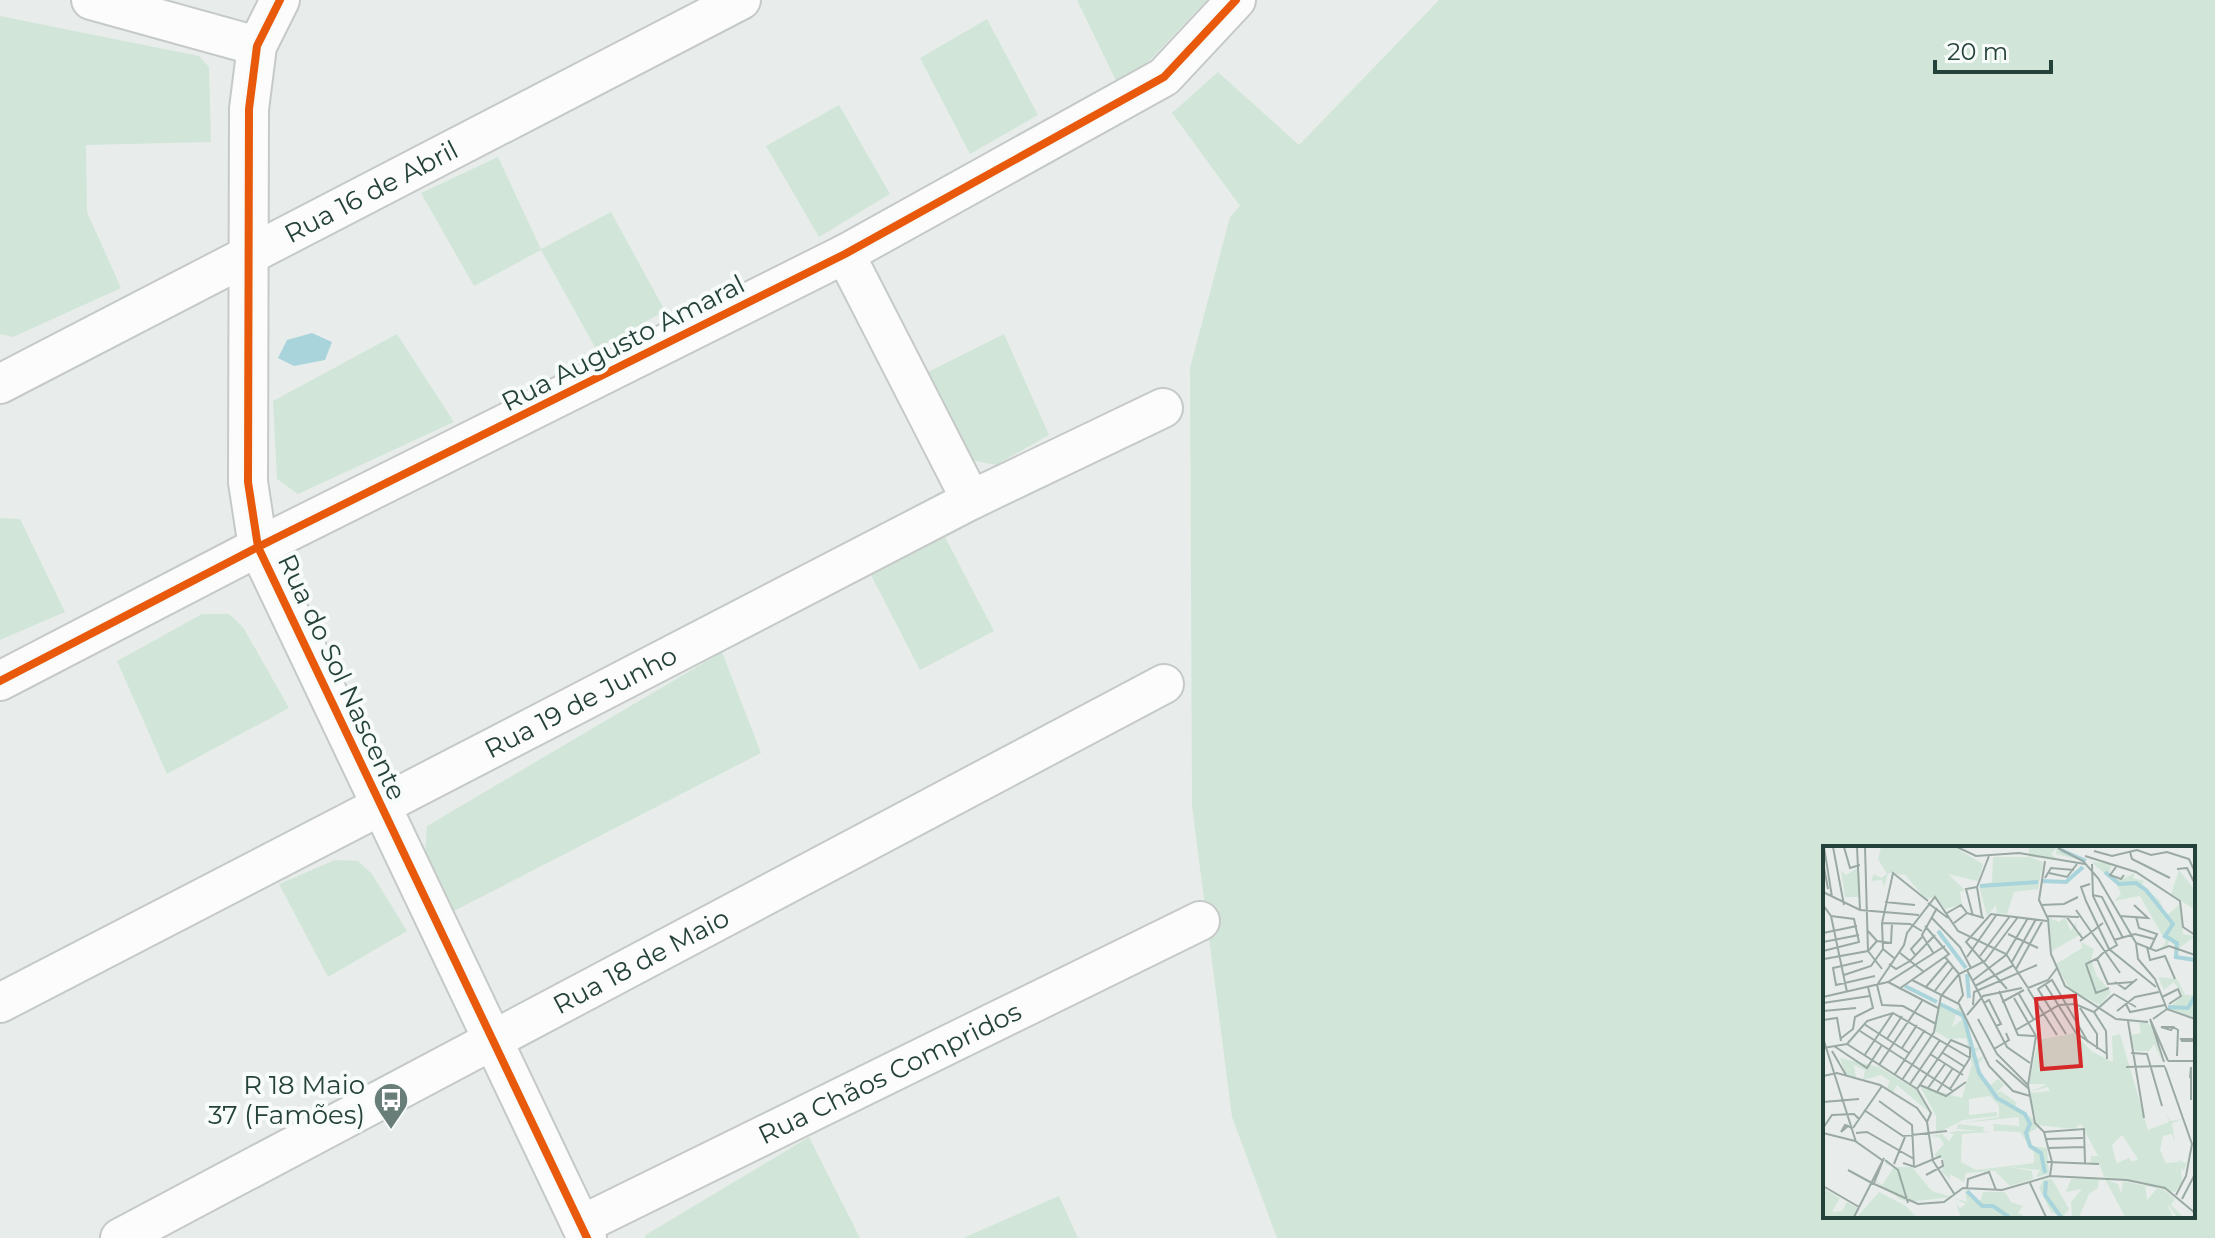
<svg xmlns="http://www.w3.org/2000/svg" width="2215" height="1238" font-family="Montserrat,sans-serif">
	<rect width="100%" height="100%" fill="#e8edeb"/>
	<path fill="#d1e6d8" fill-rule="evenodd" d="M 1077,0 L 1207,0 L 1148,62 L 1118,85 Z
		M 1439,0 L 2215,0 L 2215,1238 L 1277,1238 L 1232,1117 L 1192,806 L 1190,368 L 1230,217 L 1240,206 L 1172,113 L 1218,72 L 1299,145 ZM 1825,848 L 2193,848 L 2193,1216 L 1825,1216 Z
		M 0,16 L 199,56 L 209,67 L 211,142 L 86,145 L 87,212 L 121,288 L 13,337 L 0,334 Z
		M 987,19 L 1038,115 L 970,154 L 920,58 Z
		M 839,105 L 890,194 L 819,237 L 766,146 Z
		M 498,157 L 541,249 L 611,212 L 665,311 L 596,349 L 541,250 L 474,286 L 421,193 Z
		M 397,334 L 454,422 L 298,494 L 277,479 L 273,401 Z
		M 1004,334 L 1049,435 L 996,465 L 962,458 L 920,376 Z
		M 0,518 L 20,519 L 65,612 L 0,640 Z
		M 945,537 L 994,631 L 920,670 L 871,575 Z
		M 202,614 L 229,614 L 243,627 L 289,708 L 167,774 L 117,661 Z
		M 722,652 L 761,753 L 450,913 L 425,853 L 427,826 Z
		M 335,860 L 358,861 L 372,874 L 407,931 L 328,977 L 279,884 Z
		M 809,1137 L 860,1238 L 644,1238 L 647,1234 Z
		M 1059,1196 L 1078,1238 L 963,1238 Z"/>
	<path fill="#a9d4db" d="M 312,333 L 332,342 L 325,360 L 294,366 L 278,358 L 287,340 Z"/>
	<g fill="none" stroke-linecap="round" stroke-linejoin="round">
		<defs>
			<g id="minor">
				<path d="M 91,0 L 257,46"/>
				<path d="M 280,0 L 257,46 L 249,109 L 248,482 L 258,547 L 587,1238"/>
				<path d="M 845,254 L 971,500"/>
				<path id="s1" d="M 0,384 L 741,0"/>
				<path d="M 0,681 L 258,547 L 845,254 L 1164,77 L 1236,0"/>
				<path id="s2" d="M 0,1003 L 971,500 L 1163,408"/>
				<path id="s3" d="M 581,1225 L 1200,921"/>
				<path id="s4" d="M 120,1238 L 1164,684"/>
			</g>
		</defs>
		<use href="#minor" stroke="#c5cac8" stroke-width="42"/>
		<use href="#minor" stroke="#fcfcfc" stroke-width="38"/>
		<defs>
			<path id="cycleway" d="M 280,0 L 257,46 L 249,109 L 248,482 L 258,547 L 587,1238
				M 0,681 L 258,547 L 845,254 L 1164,77 L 1236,0"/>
		</defs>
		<use href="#cycleway" stroke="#f7fbf9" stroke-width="13"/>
		<use href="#cycleway" stroke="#e8590c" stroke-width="8"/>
	</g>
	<defs>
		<symbol id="bus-pin" viewBox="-11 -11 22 30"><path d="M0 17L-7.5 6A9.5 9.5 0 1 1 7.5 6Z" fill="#697e78" stroke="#f7fbf9"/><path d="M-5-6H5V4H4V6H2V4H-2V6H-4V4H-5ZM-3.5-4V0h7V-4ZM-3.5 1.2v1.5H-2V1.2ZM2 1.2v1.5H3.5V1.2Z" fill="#fff"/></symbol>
	</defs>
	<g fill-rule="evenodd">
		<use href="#bus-pin" x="371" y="1080" width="40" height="54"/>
	</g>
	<g text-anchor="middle" stroke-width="8" stroke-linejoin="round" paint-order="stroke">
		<g font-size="26" fill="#24423a" stroke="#f7fbf9">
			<text dy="9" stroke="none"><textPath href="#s1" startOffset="418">Rua 16 de Abril</textPath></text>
			<text transform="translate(623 343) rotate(-27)" y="9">Rua Augusto Amaral</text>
			<text transform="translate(342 677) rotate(65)" y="9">Rua do Sol Nascente</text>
			<text dy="9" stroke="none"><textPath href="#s2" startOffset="654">Rua 19 de Junho</textPath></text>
			<text dy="9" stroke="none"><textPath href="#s4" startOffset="590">Rua 18 de Maio</textPath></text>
			<text dy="9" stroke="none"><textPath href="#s3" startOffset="344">Rua Chãos Compridos</textPath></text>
		</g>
		<g font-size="26" fill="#24423a" stroke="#f7fbf9" text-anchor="end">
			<text x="365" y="1094">R 18 Maio<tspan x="365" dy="30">37 (Famões)</tspan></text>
		</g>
	</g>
	<g transform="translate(1823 846)">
		<rect width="372" height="372" fill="#e8edeb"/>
		<path d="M 58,1 L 131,1 L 160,18 L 155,35 L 125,28 L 142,44 L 137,46 L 139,58 L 122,63 L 113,51 L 103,53 L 82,29 L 65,27 L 61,41 L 59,34 L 48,35 L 51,28 L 58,32 L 64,28 L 55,13 ZM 206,1 L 235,1 L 263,15 L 233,8 L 234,1 L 228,8 L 236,14 L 206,11 L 220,16 L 215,43 L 191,46 L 184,68 L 174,67 L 173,59 L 164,70 L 156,40 L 169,36 L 170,11 L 206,11 ZM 268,16 L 288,18 L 286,29 L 297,34 L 312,27 L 310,32 L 321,35 L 319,39 L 337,55 L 342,71 L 357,58 L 360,88 L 372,90 L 354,104 L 346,93 L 345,99 L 337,104 L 343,96 L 317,50 L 291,55 L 298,48 L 293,37 ZM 36,21 L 37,51 L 22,51 L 18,24 L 23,29 ZM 356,24 L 372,44 L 372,64 L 348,48 ZM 225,71 L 236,76 L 242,71 L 248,85 L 253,76 L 254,86 L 260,87 L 229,105 ZM 258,96 L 271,103 L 268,114 L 274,130 L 288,146 L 277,159 L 247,144 L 233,118 L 259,102 ZM 335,131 L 354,133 L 362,149 L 372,149 L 372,172 L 345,163 L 360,149 L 351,136 L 341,144 ZM 116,157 L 132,166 L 136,160 L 143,170 L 139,173 L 133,168 L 129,181 L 139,174 L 151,202 L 159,201 L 152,206 L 154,213 L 162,210 L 155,218 L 162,234 L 168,239 L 175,233 L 181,239 L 173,247 L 178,245 L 194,257 L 190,263 L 210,272 L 214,282 L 206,287 L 209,300 L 224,302 L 226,328 L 213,331 L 217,324 L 185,321 L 209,325 L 210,333 L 187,340 L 172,325 L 143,327 L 141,336 L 127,328 L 127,334 L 119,326 L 121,314 L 111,309 L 121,298 L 116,291 L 107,290 L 119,288 L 126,295 L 131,288 L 125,287 L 133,285 L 156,285 L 134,283 L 135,278 L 161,281 L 160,285 L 166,286 L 139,288 L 138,316 L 153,324 L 211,317 L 211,307 L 197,286 L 171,285 L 170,278 L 196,280 L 196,271 L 139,277 L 176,271 L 176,260 L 167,250 L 146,253 L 146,269 L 174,266 L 174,270 L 140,274 L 113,288 L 113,270 L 97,240 L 139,252 L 149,218 L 143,192 L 125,193 L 112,185 ZM 324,176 L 328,180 L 339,215 L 331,198 L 326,205 L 312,205 L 307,189 L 318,187 L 316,177 ZM 252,187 L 268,205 L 290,216 L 289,190 L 297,188 L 325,284 L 346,276 L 343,266 L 347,275 L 360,273 L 349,277 L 352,296 L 349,288 L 340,290 L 337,304 L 343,317 L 355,316 L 358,321 L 355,314 L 363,317 L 368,303 L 361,325 L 358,322 L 359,337 L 352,346 L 281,331 L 277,319 L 268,317 L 268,310 L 275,310 L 258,278 L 251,283 L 214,279 L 207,247 L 227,245 L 225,241 L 207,246 L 224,238 L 206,238 L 215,194 ZM 299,289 L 315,313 L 309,316 L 306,312 L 294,317 L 292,312 L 289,299 ZM 17,212 L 56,221 L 93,244 L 106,266 L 74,239 L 70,246 L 64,242 L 67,235 L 58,229 L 40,234 L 42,224 L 31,219 L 33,232 L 23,229 ZM 63,316 L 68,320 L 62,318 L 53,334 L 59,339 L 71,321 L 89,321 L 109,345 L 129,351 L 87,356 L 77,353 L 52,335 ZM 276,332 L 275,342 L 266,348 L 256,371 L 249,371 L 248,356 L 259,343 L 243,346 L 248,333 ZM 229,333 L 246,363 L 240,371 L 228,366 L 216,342 L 220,334 ZM 282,333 L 295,338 L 298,348 L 300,334 L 322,337 L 324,354 L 336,340 L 352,353 L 348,359 L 360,371 L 354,371 L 344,357 L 350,371 L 302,371 ZM 0,342 L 17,352 L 9,366 L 19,365 L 24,356 L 35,362 L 30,371 L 0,371 ZM 142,344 L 157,356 L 160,346 L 182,346 L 188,356 L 200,360 L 195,367 L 203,371 L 138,371 L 133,358 L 137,362 L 143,358 L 131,352 L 144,356 ZM 56,346 L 83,360 L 92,370 L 34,371 Z" fill="#d1e6d8" fill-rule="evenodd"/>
		<path fill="none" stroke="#a9d4db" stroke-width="4" d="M 238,4 L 263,15M 282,26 L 296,38 L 313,37 L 323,44 L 350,78 L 342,90 L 354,97 L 353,111 L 372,114M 218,35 L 243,36 L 260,21M 157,40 L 215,36M 115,85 L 143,122M 144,128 L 146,152M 82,140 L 114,156M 117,158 L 139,169M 345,161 L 365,162 L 372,150M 140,168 L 156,227 L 174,252 L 202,268 L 207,278 L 203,287 L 207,300 L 218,307 L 222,327M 223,335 L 222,349 L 238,371M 144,345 L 159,360 L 170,360 L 186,371"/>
		<path fill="none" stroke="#9aa9a4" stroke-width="2" d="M 1,1 L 9,51M 10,1 L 21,59M 21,1 L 27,22 L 37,19M 34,1 L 37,64M 42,1 L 45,105 L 59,123M 134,1 L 153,10 L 196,7 L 262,18M 140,1 L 192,1M 235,2 L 260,15 L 275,32 L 313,97 L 333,105 L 346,100 L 372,109M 271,5 L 289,10 L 314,4 L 328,9 L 344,6 L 366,13 L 372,26M 307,6 L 309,13 L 347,32M 262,10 L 313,26 L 357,55 L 360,81 L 372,89M 222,15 L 216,54 L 225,73 L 228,108 L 242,140 L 293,173 L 325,176M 0,16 L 5,43M 269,18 L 270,50 L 294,99 L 280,107M 293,21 L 287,29 L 298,33 L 301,29M 354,23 L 364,22 L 372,38M 226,27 L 244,31 L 254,18M 222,32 L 228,22 L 251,24M 267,38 L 258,41 L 263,55 L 286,103 L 333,141M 0,46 L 37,64 L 96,69M 270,49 L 279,51 L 300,92M 62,56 L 92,59M 105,57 L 125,72M 0,59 L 8,70 L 24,146M 218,59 L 241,58 L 255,51M 253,64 L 297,127M 124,67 L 138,59 L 144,67M 150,70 L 143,43 L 154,41M 224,70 L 256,71M 243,70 L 260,93M 297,70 L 325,72 L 311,59M 108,71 L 137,101 L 148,122M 159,71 L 154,41 L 166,10M 313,71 L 316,82 L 334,88 L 327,103M 59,77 L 87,78 L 99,85M 131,77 L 144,67 L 161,72M 45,85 L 54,95 L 68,97 L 69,77M 0,87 L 34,80M 185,88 L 215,102M 291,94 L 312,88 L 331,93M 257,95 L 280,77M 0,96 L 36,89M 313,97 L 315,113 L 332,133 L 344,163M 324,101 L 327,114 L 342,110 L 352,133M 0,105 L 36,96 L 31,73 L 8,70M 77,107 L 101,126M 280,107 L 274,113 L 285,138 L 310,136M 111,108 L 99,89 L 114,62M 93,110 L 88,103 L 99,91M 157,110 L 187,70M 122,111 L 136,128 L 140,149 L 135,157M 144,111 L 174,68M 71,112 L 60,103 L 59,77 L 70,27 L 105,55M 275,112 L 263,118 L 273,147 L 286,142M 1,113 L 45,105 L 54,95M 40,115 L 10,122 L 13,139 L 52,130M 189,116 L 213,73M 66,118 L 73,123 L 87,115 L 112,89M 193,123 L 220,74M 144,124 L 184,201 L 207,217M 21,129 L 48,120 L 60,103M 89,134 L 136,158 L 166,220 L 190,245 L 207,250M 149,135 L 183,109 L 205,72M 65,136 L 115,162M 292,136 L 302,143 L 314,133M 222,138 L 253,187 L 284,208M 54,139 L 81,99 L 84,87 L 112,51 L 135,85 L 183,108 L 205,142M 54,139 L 59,159 L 80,160 L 113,178M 152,140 L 191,119M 102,142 L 125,115M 205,142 L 225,134 L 234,122M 76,143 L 126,108 L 102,80M 184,143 L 143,96 L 168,68 L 224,75M 205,143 L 234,189M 176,145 L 195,189 L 212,190M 111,146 L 130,121M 196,148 L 211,174M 291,148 L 313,161M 0,151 L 65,136 L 122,100M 339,151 L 355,143 L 358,150 L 346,158M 191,152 L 213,190M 179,156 L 201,144M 0,157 L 47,150M 161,157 L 166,154 L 178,178 L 173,180M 303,158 L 307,166 L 342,159M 150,159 L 151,146 L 214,119M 257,162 L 274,188 L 274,203M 0,165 L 33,162M 294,165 L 312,151 L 336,146M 271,166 L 291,148M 144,169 L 160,150 L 199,142M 155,173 L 174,208 L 205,239M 330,173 L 344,163 L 372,173M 0,174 L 14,172 L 18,195M 305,175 L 321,272M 41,178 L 86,207M 338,181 L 350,181 L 348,184 ZM 350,181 L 355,184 L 354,210M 193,184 L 236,159 L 252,158 L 271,166 L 283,185 L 284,213M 37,185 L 130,245M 243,188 L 215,143 L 229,134 L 265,196M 213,190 L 205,239 L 212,277 L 221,286 L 229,316 L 227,330M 0,192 L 33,296M 17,193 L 30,183 L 32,171 L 50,162 L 45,141M 64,193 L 79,170M 358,193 L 369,193 L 369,195 L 359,195 ZM 24,198 L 44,175 L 70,167 L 147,212M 11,200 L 44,222 L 59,199M 0,202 L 24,198 L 94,243 L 108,267 L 104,276M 79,202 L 94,179M 171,203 L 186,194 L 183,187M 9,205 L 23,229M 120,207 L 142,221M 308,207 L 324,208 L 339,260M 107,208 L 140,229M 41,210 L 70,167M 173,214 L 206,243M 345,215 L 372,215M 341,216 L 327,173 L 345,215M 56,219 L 99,155M 303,221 L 342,220M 342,221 L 369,298 L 363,330 L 353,349M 72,228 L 102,184M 0,230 L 14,227 L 57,239 L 94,262 L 104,276 L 110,315 L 132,349M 367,232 L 368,221 L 368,254M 79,234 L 111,186 L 118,150 L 136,128 L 162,115 L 195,71M 87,238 L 117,194M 97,239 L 123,250 L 143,236M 105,242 L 122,218M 94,243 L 128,194 L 147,202 L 147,212M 127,243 L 147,212M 114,246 L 130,222M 56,255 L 89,279 L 91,321M 0,256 L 36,253M 41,264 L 80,290 L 124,285M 25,280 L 18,286 L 22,279 L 25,280 L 28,282M 0,282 L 9,269 L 31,268 L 36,273M 30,282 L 59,240M 221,286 L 261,283 L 262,317M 0,287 L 32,295 L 59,314M 33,287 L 44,286 L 91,313M 223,293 L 260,292M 225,302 L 262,301M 62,314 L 75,324 L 85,357M 224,316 L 276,318M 80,317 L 92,321 L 118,310M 71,318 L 82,291M 25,324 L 47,336M 103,329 L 120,320 L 119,314M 47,336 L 95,358 L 121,356 L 140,342 L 179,344 L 227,330 L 304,334 L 342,342 L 372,367M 207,337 L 223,371M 0,340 L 36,361M 144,343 L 145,333 L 166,326 L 173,344M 359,353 L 372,328M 31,371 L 61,312 L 51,337"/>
		<path fill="#d62828" fill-opacity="0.15" stroke="#d62828" stroke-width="4" d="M 252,150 L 258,220 L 219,223 L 213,153 Z"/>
		<rect width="372" height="372" fill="none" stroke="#24423a" stroke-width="4"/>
	</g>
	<path d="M1935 60v12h116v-12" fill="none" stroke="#24423a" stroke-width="4"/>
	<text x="1947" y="60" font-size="24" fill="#24423a" stroke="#f7fbf9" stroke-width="6" paint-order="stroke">20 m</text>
</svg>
